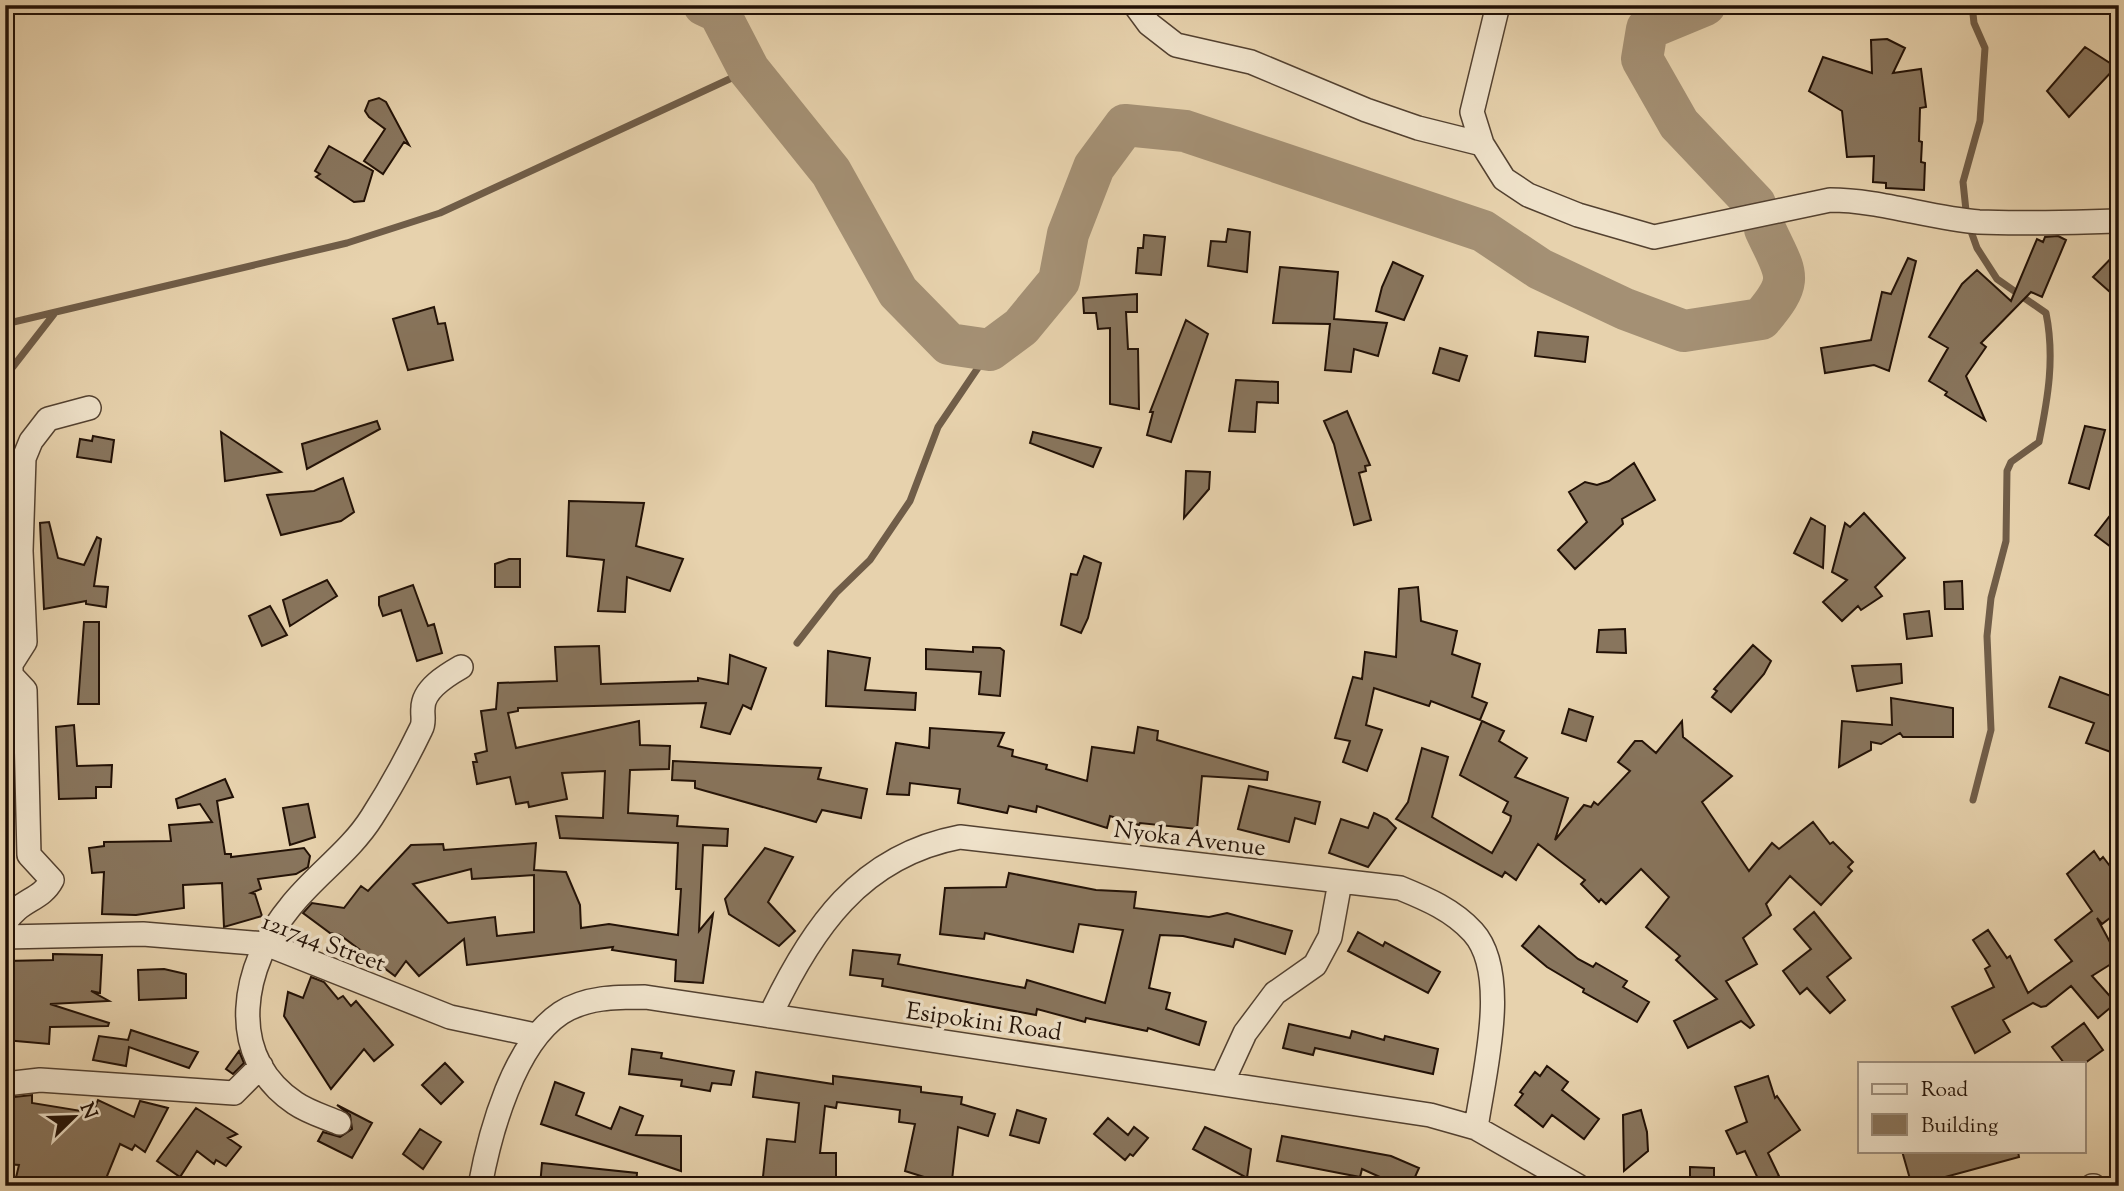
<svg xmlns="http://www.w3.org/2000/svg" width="2124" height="1191" font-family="'Sorts Mill Goudy',serif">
	<rect width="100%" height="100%" fill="#e7d2ad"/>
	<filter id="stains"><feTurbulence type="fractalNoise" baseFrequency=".00286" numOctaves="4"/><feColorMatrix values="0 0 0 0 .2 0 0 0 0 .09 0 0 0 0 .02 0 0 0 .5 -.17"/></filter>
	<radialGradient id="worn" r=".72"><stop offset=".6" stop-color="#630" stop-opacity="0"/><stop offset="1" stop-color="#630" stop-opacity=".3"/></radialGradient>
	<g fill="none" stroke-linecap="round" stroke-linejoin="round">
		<path stroke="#705d48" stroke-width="7" d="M 1660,5 L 1670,22
			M 1972,5 L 1974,23 L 1985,48 L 1980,121 L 1963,182 L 1967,220 L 1977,248 L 1997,279 L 2046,313 C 2055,357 2048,398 2039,442 L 2011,462 L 2007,471 L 2006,541 L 1991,598 L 1987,636 L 1991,730 L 1973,800
			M 5,324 L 347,243 L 440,213 L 749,70
			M 5,377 L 54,314
			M 797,643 L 836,593 L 870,560 L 910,501 L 938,427 L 990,350"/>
		<path stroke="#a49074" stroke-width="42" d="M 704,5 L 719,12 L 749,70 L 831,172 L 898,292 L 949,344 L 990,350 L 1021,327 L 1059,281 L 1068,234 L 1094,167 L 1125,125 L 1185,131 L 1483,231 L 1540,269 L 1625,309 L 1684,331 L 1761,319 C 1796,278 1786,275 1765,229
			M 1705,5 L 1647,29 L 1642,59 L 1679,124 L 1755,204"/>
	</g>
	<path fill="#88755d" stroke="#221106" stroke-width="2" fill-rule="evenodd" d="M 1887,39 L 1905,48 L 1893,73 L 1921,69 L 1926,107 L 1920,108 L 1919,141 L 1922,142 L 1921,162 L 1925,163 L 1924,190 L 1886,188 L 1886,183 L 1873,182 L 1874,156 L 1847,157 L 1842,111 L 1809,91 L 1823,57 L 1872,73 L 1871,40 Z
		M 2085,47 L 2116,67 L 2069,117 L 2047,91 Z
		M 379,98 L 386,102 L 409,145 L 404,142 L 383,174 L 364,161 L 385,129 L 369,117 L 365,111 L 369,101 Z
		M 329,146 L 373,171 L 364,201 L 354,202 L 316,177 L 320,174 L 315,171 Z
		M 1228,229 L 1250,232 L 1247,272 L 1208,266 L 1211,241 L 1226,242 Z
		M 1144,235 L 1165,237 L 1161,275 L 1136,273 L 1138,248 L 1143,248 Z
		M 2058,236 L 2066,240 L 2042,297 L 2031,292 L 1981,343 L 1986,347 L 1966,376 L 1985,420 L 1945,395 L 1947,392 L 1929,381 L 1948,348 L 1929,337 L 1962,284 L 1977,270 L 2011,301 L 2037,239 L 2043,242 L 2045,237 Z
		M 2119,250 L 2119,300 L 2093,277 Z
		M 1908,258 L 1916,261 L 1889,371 L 1874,365 L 1825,373 L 1821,348 L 1871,340 L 1882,292 L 1891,294 Z
		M 1393,262 L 1423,276 L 1404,320 L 1376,311 L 1382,287 Z
		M 1280,267 L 1338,272 L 1334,319 L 1387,323 L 1378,356 L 1354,349 L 1351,372 L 1325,370 L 1330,324 L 1273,323 Z
		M 1137,294 L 1137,312 L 1126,312 L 1128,349 L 1138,349 L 1139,409 L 1110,404 L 1110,328 L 1098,329 L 1096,313 L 1084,313 L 1083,298 Z
		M 434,307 L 438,324 L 445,323 L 453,360 L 408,370 L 393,319 Z
		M 1186,320 L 1208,334 L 1171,442 L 1147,435 L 1153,412 L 1150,412 Z
		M 1538,332 L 1588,337 L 1585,362 L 1535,356 Z
		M 1440,348 L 1467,356 L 1459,381 L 1433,373 Z
		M 1236,380 L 1278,382 L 1278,403 L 1257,402 L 1255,432 L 1229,431 Z
		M 1347,411 L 1370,465 L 1365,466 L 1366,471 L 1359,473 L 1371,520 L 1354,525 L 1334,444 L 1324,421 Z
		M 377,421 L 380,429 L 307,469 L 302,444 Z
		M 2085,426 L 2105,430 L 2089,489 L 2069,483 Z
		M 221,432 L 281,472 L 225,481 Z
		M 1033,432 L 1101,448 L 1093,467 L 1030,443 Z
		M 93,436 L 114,440 L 111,462 L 77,457 L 80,439 L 92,441 Z
		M 1634,463 L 1655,500 L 1622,519 L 1623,524 L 1575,569 L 1558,550 L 1587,522 L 1569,492 L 1585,482 L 1597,485 L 1609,481 Z
		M 1186,471 L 1210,472 L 1209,489 L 1184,518 Z
		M 343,478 L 354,512 L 341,521 L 281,535 L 267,495 L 314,491 Z
		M 569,501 L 644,503 L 636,546 L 683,559 L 670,591 L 627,577 L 625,612 L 598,611 L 604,560 L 567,556 Z
		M 2119,504 L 2119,553 L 2095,535 Z
		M 1864,513 L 1905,558 L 1875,587 L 1882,596 L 1861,610 L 1858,606 L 1842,621 L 1823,602 L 1847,580 L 1832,572 L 1845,523 L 1850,527 Z
		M 1811,518 L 1825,526 L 1823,568 L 1794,553 Z
		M 49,522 L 58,558 L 84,565 L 97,537 L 101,539 L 94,586 L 108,587 L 106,607 L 86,604 L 86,601 L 44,609 L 40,523 Z
		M 1084,556 L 1101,563 L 1088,618 L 1081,633 L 1061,625 L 1071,574 L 1077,575 Z
		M 509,559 L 520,559 L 520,587 L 495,587 L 495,564 Z
		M 327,580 L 337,596 L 290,626 L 283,600 Z
		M 1962,581 L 1963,609 L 1945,609 L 1944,582 Z
		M 413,585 L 428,626 L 434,624 L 442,653 L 417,661 L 401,610 L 383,616 L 379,605 L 379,597 Z
		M 1418,587 L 1421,621 L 1457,631 L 1452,654 L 1480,664 L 1472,697 L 1487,703 L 1480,720 L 1431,701 L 1429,706 L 1374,688 L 1366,725 L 1382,730 L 1367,771 L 1343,762 L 1350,741 L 1335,738 L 1353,677 L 1362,679 L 1365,652 L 1396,657 L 1399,589 Z
		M 270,606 L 287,635 L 262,646 L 249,616 Z
		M 1929,611 L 1932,636 L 1907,639 L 1904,614 Z
		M 84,622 L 99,622 L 99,704 L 78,704 Z
		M 1625,629 L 1626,653 L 1597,652 L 1599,630 Z
		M 1753,645 L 1771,661 L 1764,674 L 1731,712 L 1712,697 L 1717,691 L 1714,689 Z
		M 599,646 L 601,684 L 698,681 L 698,678 L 728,684 L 730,655 L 766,668 L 751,709 L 743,705 L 730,734 L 701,727 L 706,703 L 518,708 L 518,711 L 508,713 L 516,748 L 639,721 L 640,745 L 670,746 L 669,769 L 630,770 L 628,813 L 678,816 L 677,826 L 728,829 L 727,846 L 703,845 L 699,931 L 713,914 L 703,983 L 675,981 L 676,960 L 612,950 L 613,947 L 467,965 L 464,939 L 419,976 L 406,961 L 395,976 L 340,935 L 330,933 L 303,913 L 312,903 L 344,908 L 361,886 L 368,891 L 411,845 L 443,844 L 444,850 L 536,843 L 534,870 L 566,872 L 580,905 L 581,928 L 609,924 L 678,935 L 681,889 L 676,889 L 678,843 L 560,838 L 556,816 L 603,818 L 605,771 L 562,773 L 567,799 L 529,807 L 528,802 L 516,804 L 510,777 L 477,784 L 473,762 L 477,762 L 475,754 L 487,751 L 481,711 L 496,709 L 498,683 L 557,681 L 555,647 ZM 471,869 L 472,879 L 534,875 L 534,932 L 497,936 L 495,917 L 448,923 L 413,884 Z
		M 973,647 L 1000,648 L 1004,651 L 1000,696 L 979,694 L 981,672 L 926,669 L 926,649 L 973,652 Z
		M 828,651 L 870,658 L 865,690 L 916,693 L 915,710 L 826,706 Z
		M 1901,664 L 1902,683 L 1857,691 L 1852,666 Z
		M 2060,677 L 2119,699 L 2119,755 L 2086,743 L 2094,723 L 2049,707 Z
		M 1891,698 L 1953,708 L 1953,737 L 1903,737 L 1900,733 L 1881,744 L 1871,742 L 1871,750 L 1839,767 L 1842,721 L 1892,725 Z
		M 1569,709 L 1593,717 L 1586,741 L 1562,733 Z
		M 1482,721 L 1504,731 L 1499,741 L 1527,758 L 1515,777 L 1568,798 L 1555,840 L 1584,805 L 1591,807 L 1594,802 L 1598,805 L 1630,771 L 1618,762 L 1635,741 L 1642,741 L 1656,753 L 1682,721 L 1683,737 L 1732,776 L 1702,802 L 1749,871 L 1772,843 L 1779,849 L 1813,822 L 1830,844 L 1833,842 L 1853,862 L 1848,867 L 1852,871 L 1821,905 L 1790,876 L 1766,904 L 1771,915 L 1743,938 L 1757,964 L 1726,981 L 1754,1025 L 1750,1028 L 1741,1021 L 1688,1048 L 1674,1021 L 1717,999 L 1676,960 L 1680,956 L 1646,927 L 1669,897 L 1641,869 L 1606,904 L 1601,899 L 1599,902 L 1581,884 L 1585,880 L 1538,844 L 1516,880 L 1505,872 L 1502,877 L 1396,819 L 1408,802 L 1422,748 L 1448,757 L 1432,817 L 1492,853 L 1510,821 L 1511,816 L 1503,812 L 1508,802 L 1460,775 Z
		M 74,725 L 77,766 L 112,765 L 111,787 L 96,787 L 96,798 L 59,799 L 56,727 Z
		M 1138,727 L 1158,731 L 1157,740 L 1268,772 L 1267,780 L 1202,776 L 1197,829 L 1140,823 L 1139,825 L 1110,816 L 1107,828 L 1037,806 L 1036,812 L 1009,806 L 1007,813 L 958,803 L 960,789 L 910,783 L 909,795 L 887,794 L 896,743 L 929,748 L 930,728 L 1004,733 L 998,746 L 1013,750 L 1012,756 L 1047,765 L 1046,769 L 1087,781 L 1092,747 L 1134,753 Z
		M 673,761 L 821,768 L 818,779 L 867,789 L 861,818 L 822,810 L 816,822 L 695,788 L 695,781 L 672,780 Z
		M 225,779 L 233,797 L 217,801 L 225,854 L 231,854 L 231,857 L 304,848 L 310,856 L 308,867 L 296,874 L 258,879 L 261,889 L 251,893 L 255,894 L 262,916 L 224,927 L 222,883 L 183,885 L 184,908 L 136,915 L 102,914 L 104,872 L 92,873 L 89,848 L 104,846 L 104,842 L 171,841 L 169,825 L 212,822 L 200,804 L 178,808 L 176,799 Z
		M 1249,786 L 1320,802 L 1315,824 L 1295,818 L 1289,842 L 1238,829 Z
		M 308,804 L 315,837 L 290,845 L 283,808 Z
		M 1374,813 L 1387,819 L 1396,828 L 1368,867 L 1329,853 L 1341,819 L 1368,828 Z
		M 765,848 L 793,857 L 768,902 L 795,931 L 779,946 L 729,914 L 725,899 Z
		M 2094,851 L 2100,860 L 2103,857 L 2119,878 L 2119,911 L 2102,924 L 2097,918 L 2119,959 L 2092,976 L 2116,1003 L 2098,1018 L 2071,986 L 2046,1006 L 2041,1007 L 2033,1003 L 2003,1020 L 2010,1032 L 1975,1053 L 1952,1007 L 1994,987 L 1985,969 L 1990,966 L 1973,940 L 1988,930 L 2007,958 L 2010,956 L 2028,993 L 2072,961 L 2055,940 L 2092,911 L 2067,874 Z
		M 1009,873 L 1096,890 L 1136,892 L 1134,908 L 1209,917 L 1227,913 L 1292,931 L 1285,954 L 1235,939 L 1233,947 L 1183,936 L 1160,935 L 1149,988 L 1170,993 L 1166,1009 L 1206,1022 L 1199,1045 L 1148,1028 L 1147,1031 L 1086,1018 L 1085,1022 L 1037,1009 L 1036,1015 L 882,986 L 883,979 L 850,975 L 853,950 L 900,955 L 898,964 L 1025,988 L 1027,980 L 1105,1003 L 1123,930 L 1079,924 L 1073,952 L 985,933 L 984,939 L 940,934 L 945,888 L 1006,887 Z
		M 1814,912 L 1851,958 L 1827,977 L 1845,1000 L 1830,1013 L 1807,988 L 1800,994 L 1783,971 L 1811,949 L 1794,929 Z
		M 1539,926 L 1578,959 L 1593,967 L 1596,963 L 1627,981 L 1623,987 L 1649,1002 L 1637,1022 L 1583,992 L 1584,989 L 1547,967 L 1522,946 Z
		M 1358,932 L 1383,946 L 1385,942 L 1440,972 L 1428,993 L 1348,951 Z
		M 53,954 L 102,955 L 100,993 L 91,991 L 109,1001 L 50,1004 L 109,1023 L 108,1026 L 50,1027 L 49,1044 L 5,1040 L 5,961 L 53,960 Z
		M 164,969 L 186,974 L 186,998 L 139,1000 L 138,970 Z
		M 311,977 L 324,982 L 338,999 L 343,996 L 351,1006 L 356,1001 L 393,1045 L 374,1061 L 364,1049 L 331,1089 L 284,1016 L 288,992 L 303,998 Z
		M 2084,1023 L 2103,1050 L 2085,1063 L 2064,1063 L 2052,1047 Z
		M 1289,1024 L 1350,1038 L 1352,1031 L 1384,1040 L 1385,1036 L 1438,1049 L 1433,1074 L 1315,1048 L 1313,1055 L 1283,1048 Z
		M 131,1030 L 198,1052 L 189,1068 L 129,1047 L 126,1066 L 93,1060 L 99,1036 L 128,1040 Z
		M 632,1049 L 662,1053 L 661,1058 L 734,1071 L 731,1085 L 712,1083 L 710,1091 L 681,1086 L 682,1080 L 629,1074 Z
		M 239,1051 L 244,1063 L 233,1074 L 226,1069 Z
		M 445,1063 L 463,1082 L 441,1104 L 422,1085 Z
		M 1547,1066 L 1568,1082 L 1562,1090 L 1599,1119 L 1584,1139 L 1552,1115 L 1543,1127 L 1515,1105 L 1523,1094 L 1520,1092 L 1535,1072 L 1540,1076 Z
		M 756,1072 L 833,1084 L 833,1076 L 921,1087 L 921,1092 L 962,1097 L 961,1104 L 995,1114 L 988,1136 L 958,1127 L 952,1180 L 924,1177 L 905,1171 L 915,1124 L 899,1122 L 900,1110 L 837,1102 L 836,1108 L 825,1106 L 820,1153 L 836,1153 L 836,1177 L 815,1177 L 815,1186 L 762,1186 L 767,1139 L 795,1142 L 799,1103 L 753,1097 Z
		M 1768,1076 L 1775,1098 L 1777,1096 L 1800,1130 L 1768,1153 L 1779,1176 L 1761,1185 L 1745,1151 L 1737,1154 L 1726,1131 L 1747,1122 L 1735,1087 Z
		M 555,1082 L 584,1093 L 576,1115 L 611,1129 L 620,1107 L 643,1116 L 636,1135 L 681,1136 L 681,1171 L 541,1124 Z
		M 32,1095 L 32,1103 L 93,1113 L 98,1100 L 134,1117 L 140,1101 L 168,1108 L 145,1152 L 135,1145 L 132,1150 L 120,1144 L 103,1186 L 14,1186 L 19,1165 L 5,1164 L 5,1098 Z
		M 337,1105 L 372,1123 L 352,1158 L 318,1141 L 323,1132 L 340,1137 L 352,1129 L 350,1115 Z
		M 196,1108 L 237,1134 L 228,1138 L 241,1147 L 226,1166 L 216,1160 L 214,1164 L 197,1151 L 180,1177 L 157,1161 Z
		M 1017,1110 L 1046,1119 L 1039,1143 L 1010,1135 Z
		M 1641,1110 L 1647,1132 L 1648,1151 L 1624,1171 L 1623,1115 Z
		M 1108,1118 L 1128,1135 L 1134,1127 L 1148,1138 L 1133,1156 L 1130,1154 L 1125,1160 L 1094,1134 Z
		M 1205,1127 L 1251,1149 L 1247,1178 L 1193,1149 Z
		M 420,1129 L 441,1142 L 423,1169 L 403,1154 Z
		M 1282,1136 L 1391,1156 L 1419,1168 L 1411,1186 L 1400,1186 L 1362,1169 L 1360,1177 L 1277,1161 Z
		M 1902,1151 L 2018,1151 L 2019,1157 L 1912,1186 Z
		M 542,1163 L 637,1173 L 636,1186 L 540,1186 Z
		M 1690,1167 L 1714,1168 L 1714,1186 L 1690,1186 Z"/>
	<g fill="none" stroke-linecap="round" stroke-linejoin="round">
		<defs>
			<path id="minor" d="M 1135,5 L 1149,24 L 1176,45 L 1251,62 L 1366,110 L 1418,128 L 1482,144
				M 1498,5 L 1472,112 L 1482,144 L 1504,179 L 1528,195 L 1578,215 L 1654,237 L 1830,200 C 1879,200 1930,218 1979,222 C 2025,224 2073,222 2119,221
				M 5,923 C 20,899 41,901 52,880 L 29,855 L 25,690 L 11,675 L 11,664 L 25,642 L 21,551 L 24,458 L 31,441 L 48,419 L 89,408
				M 5,937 L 143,934 L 266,944 L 450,1017 L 535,1035
				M 770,1016 C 811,929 860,856 960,837 L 1400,888 C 1427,899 1453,910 1473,932 C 1511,974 1483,1077 1476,1128
				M 1222,1083 L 1245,1033 L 1275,993 L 1315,965 L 1330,937 L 1340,882
				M 5,1084 L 40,1080 L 234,1093 L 261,1066
				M 339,1123 C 325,1117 308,1112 295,1103 C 224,1055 242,965 290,907 C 315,875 350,852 372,817 C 390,789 407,758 421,729 C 425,722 422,715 423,708 C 423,689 447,675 461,667
				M 480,1186 C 490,1132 514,1044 561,1013 C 586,997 616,997 645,997 L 1430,1115 L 1476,1128 L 1578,1186
				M 2092,1186 L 2094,1186"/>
		</defs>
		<use href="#minor" stroke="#534130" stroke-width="26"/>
		<use href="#minor" stroke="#efe2ca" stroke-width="23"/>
	</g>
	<g text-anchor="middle" stroke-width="7" stroke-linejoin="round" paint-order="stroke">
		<g font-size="24" fill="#221106" stroke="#efe2ca">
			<text transform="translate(1190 838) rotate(7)" y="8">Nyoka Avenue</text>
			<text transform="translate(324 942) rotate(20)" y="8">121744 Street</text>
			<text transform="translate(984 1021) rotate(8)" y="8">Esipokini Road</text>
		</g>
	</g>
	<rect width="2124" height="1191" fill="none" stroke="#e7d2ad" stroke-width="28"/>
	<rect x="7" y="7" width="2110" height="1177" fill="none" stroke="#221106" stroke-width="3.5"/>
	<rect x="14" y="14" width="2096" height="1163" fill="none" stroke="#221106" stroke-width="2"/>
	<rect x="1858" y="1062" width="228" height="91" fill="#efe2ca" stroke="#9d8e7c" stroke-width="2"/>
	<rect x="1872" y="1084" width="35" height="10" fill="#efe2ca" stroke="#9d8e7c" stroke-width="2"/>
	<text x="1921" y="1096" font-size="21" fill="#221106">Road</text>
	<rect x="1872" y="1114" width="35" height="21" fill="#88755d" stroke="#9d8e7c" stroke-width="2"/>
	<text x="1921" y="1132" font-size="21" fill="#221106">Building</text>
	<g transform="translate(74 1117) rotate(67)" stroke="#efe2ca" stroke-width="5" paint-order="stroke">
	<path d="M0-5L12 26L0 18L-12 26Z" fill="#221106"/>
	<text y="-10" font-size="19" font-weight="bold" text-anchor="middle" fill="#221106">N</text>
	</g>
	<rect width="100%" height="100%" filter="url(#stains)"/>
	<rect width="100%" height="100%" fill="url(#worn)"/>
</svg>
